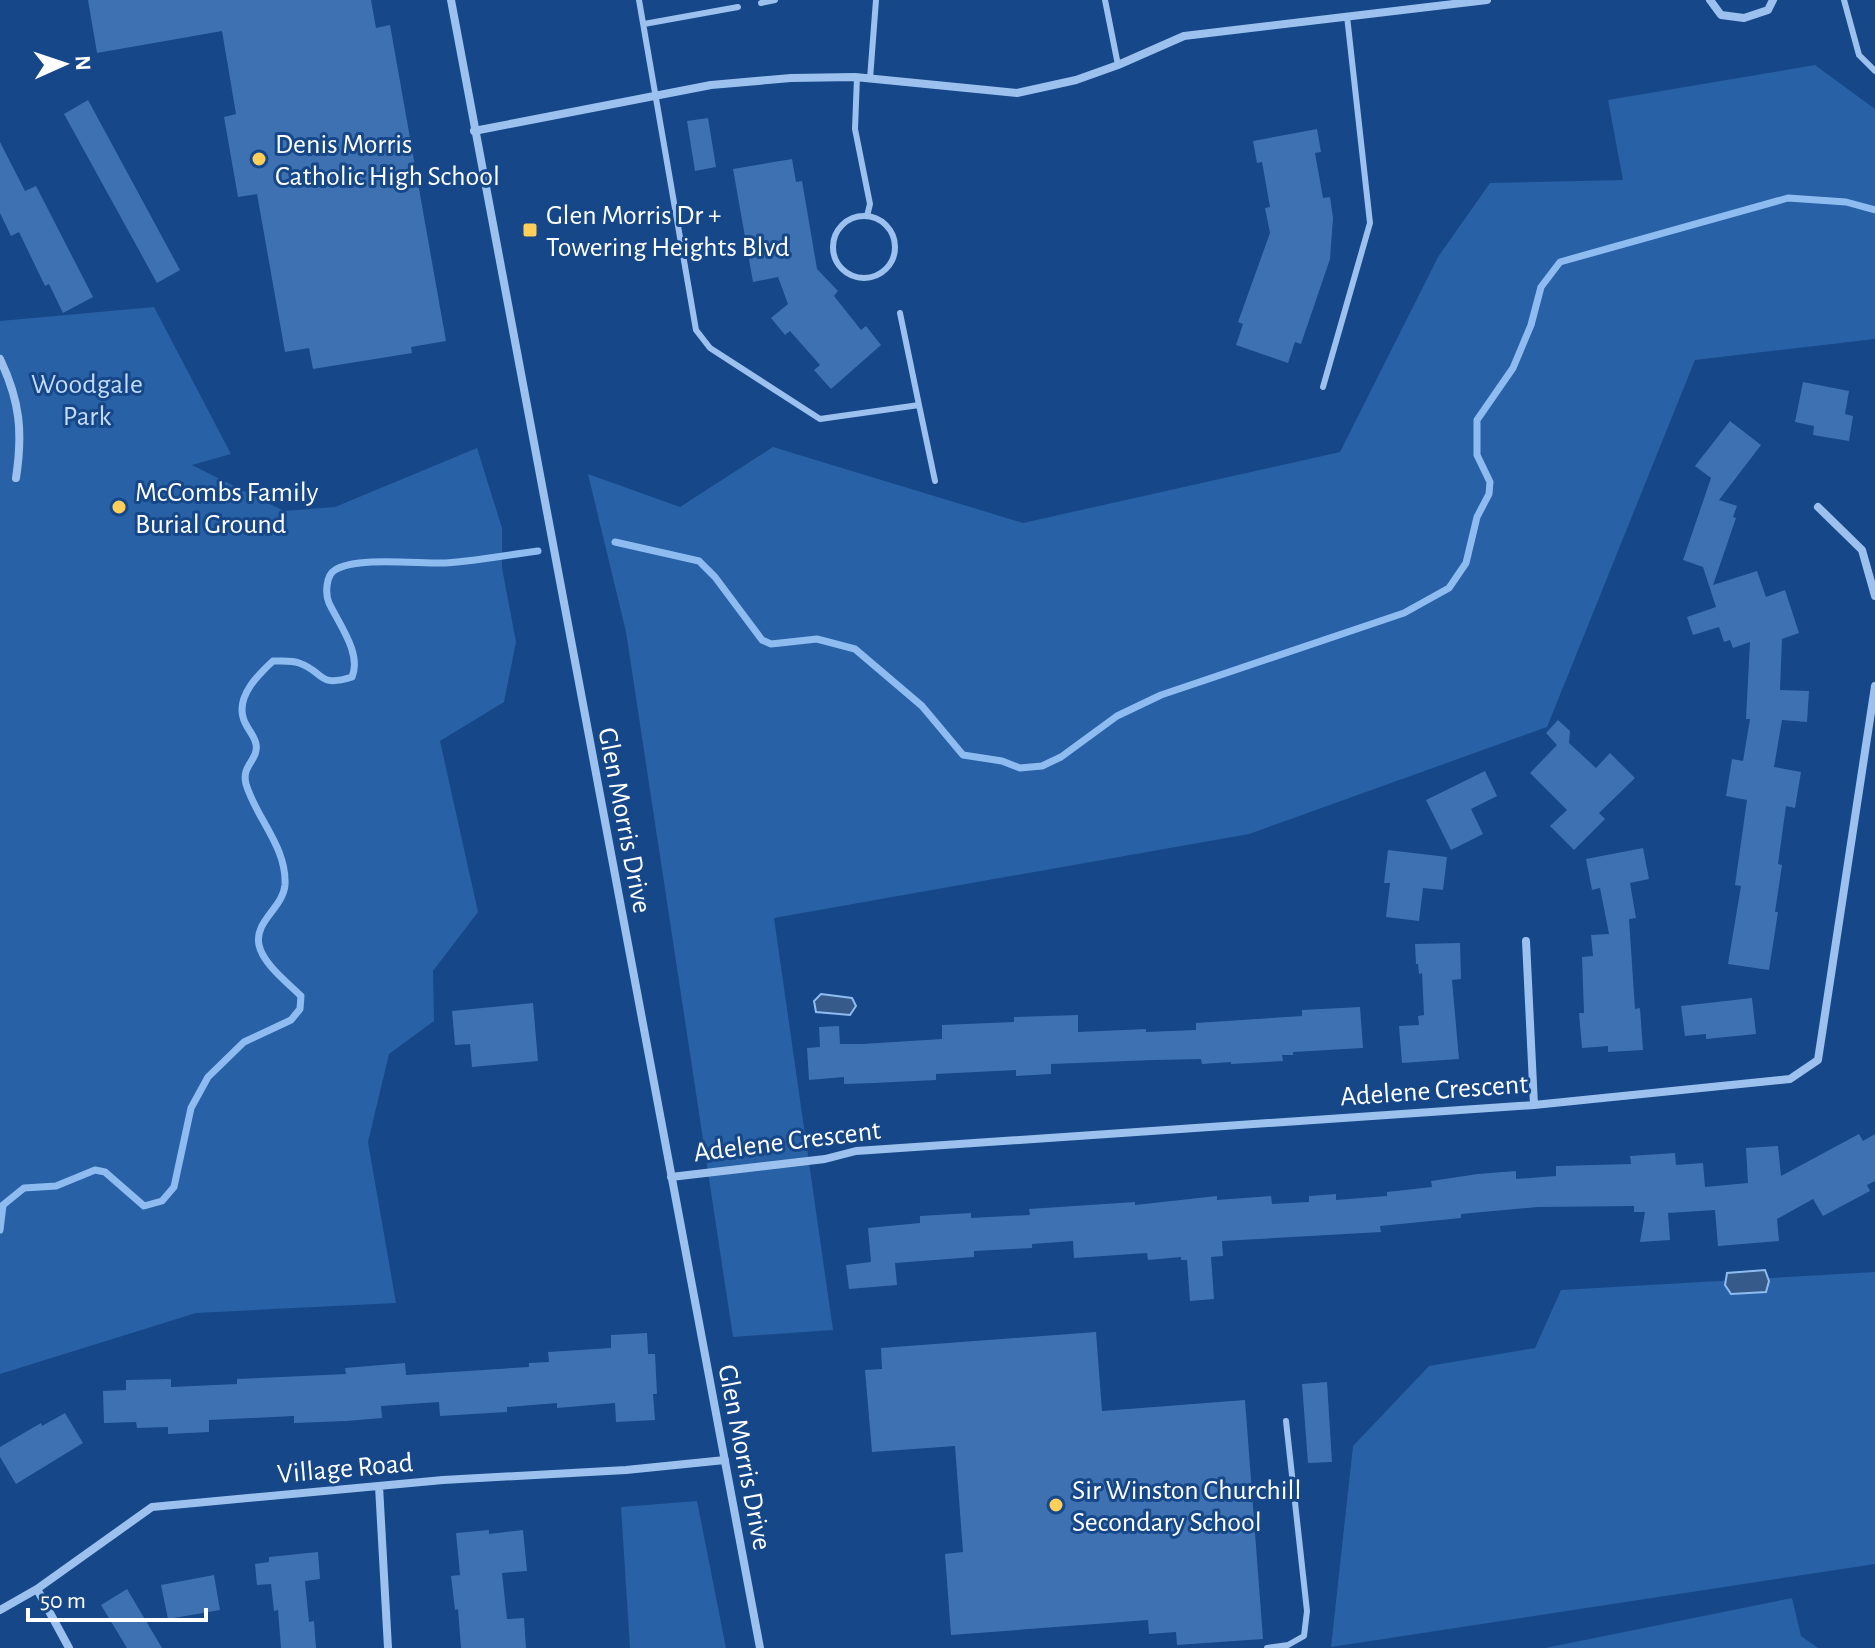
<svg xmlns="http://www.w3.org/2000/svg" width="1875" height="1648" font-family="'Alegreya Sans',sans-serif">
	<rect width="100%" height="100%" fill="#164788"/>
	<path fill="#2861a6" d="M 1815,65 L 1875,109 L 1875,339 L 1695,360 L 1547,727 L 1249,834 L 774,918 L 833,1330 L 733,1337 L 626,632 L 588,474 L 680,507 L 773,447 L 1023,523 L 1340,452 L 1438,257 L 1490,183 L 1623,180 L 1608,100 Z
		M 154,307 L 231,454 L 192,465 L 284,511 L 335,507 L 477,448 L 502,528 L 502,568 L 516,642 L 504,702 L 440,741 L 478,912 L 433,971 L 434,1021 L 389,1054 L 368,1142 L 396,1303 L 196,1313 L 0,1374 L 0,321 Z
		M 1875,1272 L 1875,1564 L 1331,1647 L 1353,1446 L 1429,1366 L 1535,1348 L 1561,1290 Z
		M 697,1501 L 726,1648 L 630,1648 L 621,1507 Z
		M 1792,1598 L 1801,1636 L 1818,1648 L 1545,1648 Z"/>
	<path fill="#365b8b" stroke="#8ebcf1" stroke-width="2" d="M 821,994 L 852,998 L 856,1006 L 850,1015 L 816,1012 L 814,1001 Z
		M 1765,1270 L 1769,1281 L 1766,1292 L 1731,1294 L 1725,1285 L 1727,1273 Z"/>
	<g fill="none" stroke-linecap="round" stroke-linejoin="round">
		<path stroke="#8ebcf1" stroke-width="7" d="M 615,542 L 699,561 L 715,577 L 762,640 L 771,644 L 817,639 L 855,649 L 922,706 L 963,755 L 1002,761 L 1020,768 L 1042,766 L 1061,757 L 1117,716 L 1161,695 L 1404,613 L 1449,588 L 1466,563 L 1477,517 L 1489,494 L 1490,482 L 1477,455 L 1477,420 L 1513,368 L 1531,325 L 1541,287 L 1560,262 L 1788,198 L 1846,202 L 1875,210
			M 0,1230 L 3,1205 L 24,1188 L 56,1186 L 95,1170 L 105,1172 L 144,1206 L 162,1201 L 174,1187 L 191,1108 L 208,1077 L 244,1042 L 291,1020 L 300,1009 L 301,996 C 288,983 263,964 259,945 C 254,921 283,908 285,885 C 287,847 256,818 246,784 C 241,765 259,760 256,744 C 254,734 245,727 243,717 C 237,695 259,674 273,661 C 281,661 292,660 299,663 C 325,672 317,688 352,677 C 362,654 339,624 329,603 C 325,594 326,575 335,570 C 357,556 419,564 446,563 C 476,561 507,555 538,551"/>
	</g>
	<path fill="#3e71b2" d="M 88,0 L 371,0 L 376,28 L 390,25 L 446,341 L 411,347 L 412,353 L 313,369 L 309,348 L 285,352 L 257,194 L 238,197 L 224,117 L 236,114 L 222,31 L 97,53 Z
		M 88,100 L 180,270 L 157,283 L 64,114 Z
		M 708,118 L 716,167 L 695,171 L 687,121 Z
		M 1317,129 L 1321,152 L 1315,153 L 1323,198 L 1330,197 L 1333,218 L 1330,259 L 1301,344 L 1295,342 L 1288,363 L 1236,345 L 1243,324 L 1238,322 L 1270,233 L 1265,208 L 1270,207 L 1262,162 L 1257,163 L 1253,141 Z
		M 0,142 L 25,191 L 36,186 L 93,297 L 63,313 L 49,284 L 45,286 L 19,232 L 11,236 L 0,213 Z
		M 792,159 L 796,182 L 802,181 L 817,269 L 838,291 L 834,296 L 861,330 L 866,326 L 881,345 L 831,389 L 814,370 L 820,365 L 790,331 L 785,335 L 771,318 L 788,304 L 778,277 L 753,282 L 733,169 Z
		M 1803,382 L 1849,391 L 1845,414 L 1853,416 L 1849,441 L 1813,435 L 1814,426 L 1795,422 Z
		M 1730,421 L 1761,445 L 1719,500 L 1737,506 L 1733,517 L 1736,518 L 1713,585 L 1757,571 L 1766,597 L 1785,590 L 1799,633 L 1782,639 L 1780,690 L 1809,691 L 1807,722 L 1782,720 L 1774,767 L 1801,772 L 1795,808 L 1786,806 L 1778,864 L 1782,865 L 1775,912 L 1778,912 L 1769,970 L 1728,964 L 1741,886 L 1735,885 L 1747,800 L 1726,796 L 1732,759 L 1743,761 L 1750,719 L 1746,719 L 1750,642 L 1733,648 L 1730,640 L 1724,642 L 1719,627 L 1693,635 L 1687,617 L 1716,607 L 1703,567 L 1683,560 L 1711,478 L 1695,466 Z
		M 1558,720 L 1570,731 L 1569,743 L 1596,768 L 1610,753 L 1635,778 L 1599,813 L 1605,819 L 1574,850 L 1550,826 L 1567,810 L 1530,773 L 1557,745 L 1546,733 Z
		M 1485,771 L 1497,796 L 1471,809 L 1483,834 L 1451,850 L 1426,800 Z
		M 1643,848 L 1649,879 L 1630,883 L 1636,918 L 1629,919 L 1635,1009 L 1640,1008 L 1643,1050 L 1608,1052 L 1608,1046 L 1582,1048 L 1579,1013 L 1584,1013 L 1582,957 L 1593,956 L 1591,935 L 1609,934 L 1600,888 L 1592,890 L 1586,859 Z
		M 1388,850 L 1447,857 L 1443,890 L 1423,888 L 1419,921 L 1386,917 L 1390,883 L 1384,883 Z
		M 1460,943 L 1461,979 L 1452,980 L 1459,1059 L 1402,1063 L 1399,1026 L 1419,1025 L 1418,1016 L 1424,1015 L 1422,973 L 1419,974 L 1418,964 L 1416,964 L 1415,944 Z
		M 1752,998 L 1756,1034 L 1706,1039 L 1706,1034 L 1685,1036 L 1681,1006 Z
		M 533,1003 L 538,1061 L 472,1067 L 470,1044 L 455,1045 L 452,1011 Z
		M 1360,1007 L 1363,1048 L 1293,1052 L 1293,1055 L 1282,1055 L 1283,1061 L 1231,1064 L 1231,1062 L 1202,1064 L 1201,1059 L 1154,1060 L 1051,1064 L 1051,1074 L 1016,1076 L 1016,1070 L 936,1074 L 936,1080 L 874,1083 L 844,1084 L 844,1077 L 809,1080 L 807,1048 L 820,1047 L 819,1027 L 839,1026 L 840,1044 L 862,1044 L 942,1039 L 942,1025 L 1014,1022 L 1014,1017 L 1078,1015 L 1078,1032 L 1146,1029 L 1146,1032 L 1196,1030 L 1196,1023 L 1302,1016 L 1302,1010 Z
		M 1859,1134 L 1863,1141 L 1875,1134 L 1875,1181 L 1867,1185 L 1870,1191 L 1823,1216 L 1813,1199 L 1777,1219 L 1779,1241 L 1718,1246 L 1715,1210 L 1668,1213 L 1670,1240 L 1640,1242 L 1645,1212 L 1634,1212 L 1634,1206 L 1538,1207 L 1461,1214 L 1461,1218 L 1380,1226 L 1381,1232 L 1222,1241 L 1223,1256 L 1211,1257 L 1214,1299 L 1190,1301 L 1187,1260 L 1181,1260 L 1181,1257 L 1148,1260 L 1147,1253 L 1074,1258 L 1073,1241 L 1032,1244 L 1032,1248 L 974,1251 L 974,1257 L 895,1263 L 897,1285 L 849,1289 L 846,1265 L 871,1262 L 868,1228 L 920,1223 L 920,1216 L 971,1213 L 971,1218 L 1030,1215 L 1029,1209 L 1135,1202 L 1135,1205 L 1217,1196 L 1217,1200 L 1271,1196 L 1272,1204 L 1309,1202 L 1309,1196 L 1336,1194 L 1336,1200 L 1387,1196 L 1387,1192 L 1432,1187 L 1431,1181 L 1478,1174 L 1516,1171 L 1516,1179 L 1556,1176 L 1556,1166 L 1631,1164 L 1630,1156 L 1675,1153 L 1676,1165 L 1703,1163 L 1705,1187 L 1748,1183 L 1746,1148 L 1778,1146 L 1781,1176 Z
		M 1096,1332 L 1102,1411 L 1245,1400 L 1263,1639 L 1177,1645 L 1176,1632 L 1149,1634 L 1148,1620 L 951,1635 L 945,1554 L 963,1552 L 955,1446 L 872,1452 L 865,1370 L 882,1369 L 881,1348 Z
		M 647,1333 L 648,1354 L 655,1354 L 657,1394 L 653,1394 L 655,1420 L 616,1422 L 615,1403 L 557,1408 L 557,1403 L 507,1407 L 507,1412 L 440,1416 L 439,1402 L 381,1406 L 382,1418 L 346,1421 L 294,1423 L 294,1416 L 209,1420 L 209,1432 L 168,1434 L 168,1427 L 137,1428 L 136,1422 L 104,1423 L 103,1391 L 126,1390 L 126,1380 L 171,1379 L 171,1387 L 237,1384 L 237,1379 L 346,1374 L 345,1368 L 405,1363 L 406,1375 L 529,1367 L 529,1363 L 549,1362 L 548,1352 L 611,1348 L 611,1335 Z
		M 1327,1382 L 1332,1462 L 1308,1463 L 1302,1384 Z
		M 65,1413 L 83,1443 L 16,1484 L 0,1457 L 0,1447 L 41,1423 L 42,1426 Z
		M 489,1530 L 489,1534 L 523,1530 L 527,1571 L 502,1573 L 507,1619 L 524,1618 L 526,1648 L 461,1648 L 458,1609 L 455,1610 L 451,1576 L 460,1575 L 456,1533 Z
		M 318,1552 L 320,1579 L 305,1581 L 309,1622 L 314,1621 L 316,1648 L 281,1648 L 278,1610 L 274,1611 L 271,1584 L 257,1585 L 255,1564 L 269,1562 L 269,1557 Z
		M 214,1575 L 220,1610 L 168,1619 L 161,1585 Z
		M 127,1589 L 162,1648 L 127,1648 L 101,1605 Z"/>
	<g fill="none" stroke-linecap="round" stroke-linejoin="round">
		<path stroke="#9cc1ee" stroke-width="6" d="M 639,0 L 696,330 L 710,348 L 820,419 L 919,405 L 935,481
			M 1105,0 L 1118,65
			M 1844,0 L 1859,55 L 1875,71
			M 761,3 L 775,0
			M 644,24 L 738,7
			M 857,77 L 855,129 L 870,204 L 867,216
			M 870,79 L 876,0
			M833 247a31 31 0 1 1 62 0a31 31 0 1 1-62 0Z
			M 900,313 L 919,405
			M 1323,387 L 1370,223 L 1347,16
			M 1267,1648 L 1288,1645 L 1304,1636 L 1307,1611 L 1286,1421"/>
		<path stroke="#9cc1ee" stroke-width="8" d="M 451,0 L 760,1648
			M 1710,0 L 1721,15 L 1744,18 L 1768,10 L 1773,0
			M 474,131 L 711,85 L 791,78 L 855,77 L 1017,93 L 1076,80 L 1118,65 L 1184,36 L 1487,0
			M 0,359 C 20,401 23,432 16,478
			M 1818,507 L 1862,550 L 1875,596
			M 1526,941 L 1534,1105
			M 671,1177 L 825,1159 L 856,1151 L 1534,1105 L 1790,1079 L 1818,1060 L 1875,686
			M 379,1486 L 388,1648
			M 37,1589 L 69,1648
			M 0,1610 L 37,1589 L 152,1507 L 443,1480 L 626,1470 L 725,1460"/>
	</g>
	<g fill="#ffcf59" stroke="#164788" stroke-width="3">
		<circle cx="259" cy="159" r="8"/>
		<rect x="522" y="222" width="16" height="16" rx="4"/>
		<circle cx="119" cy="507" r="8"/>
		<circle cx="1056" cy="1505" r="8"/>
	</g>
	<g text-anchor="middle" stroke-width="6" stroke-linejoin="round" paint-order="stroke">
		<g font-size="28" fill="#fff" stroke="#164788" text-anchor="start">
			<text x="275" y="153">Denis Morris<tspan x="275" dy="32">Catholic High School</tspan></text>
			<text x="546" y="224">Glen Morris Dr +<tspan x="546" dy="32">Towering Heights Blvd</tspan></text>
			<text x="135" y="501">McCombs Family<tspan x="135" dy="32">Burial Ground</tspan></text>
			<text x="1072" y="1499">Sir Winston Churchill<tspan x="1072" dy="32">Secondary School</tspan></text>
		</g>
		<g font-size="28" fill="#c2dbfa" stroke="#164788">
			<text x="87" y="393">Woodgale<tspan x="87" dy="32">Park</tspan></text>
		</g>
		<g font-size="28" fill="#fff" stroke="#164788">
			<text transform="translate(626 820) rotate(79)" y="10">Glen Morris Drive</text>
			<text transform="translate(1434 1089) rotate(-4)" y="10">Adelene Crescent</text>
			<text transform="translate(787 1140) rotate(-7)" y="10">Adelene Crescent</text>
			<text transform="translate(746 1457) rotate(79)" y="10">Glen Morris Drive</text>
			<text transform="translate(345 1467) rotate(-5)" y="10">Village Road</text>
		</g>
	</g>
	<g transform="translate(64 64) rotate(87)" stroke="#164788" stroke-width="6" paint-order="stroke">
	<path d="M0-6L14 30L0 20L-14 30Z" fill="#ffffff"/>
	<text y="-12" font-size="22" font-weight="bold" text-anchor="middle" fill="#ffffff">N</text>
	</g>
	<path d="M28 1608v12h178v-12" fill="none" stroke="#ffffff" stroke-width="4"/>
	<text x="40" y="1608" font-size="24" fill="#ffffff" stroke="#164788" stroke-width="6" paint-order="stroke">50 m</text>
</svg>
